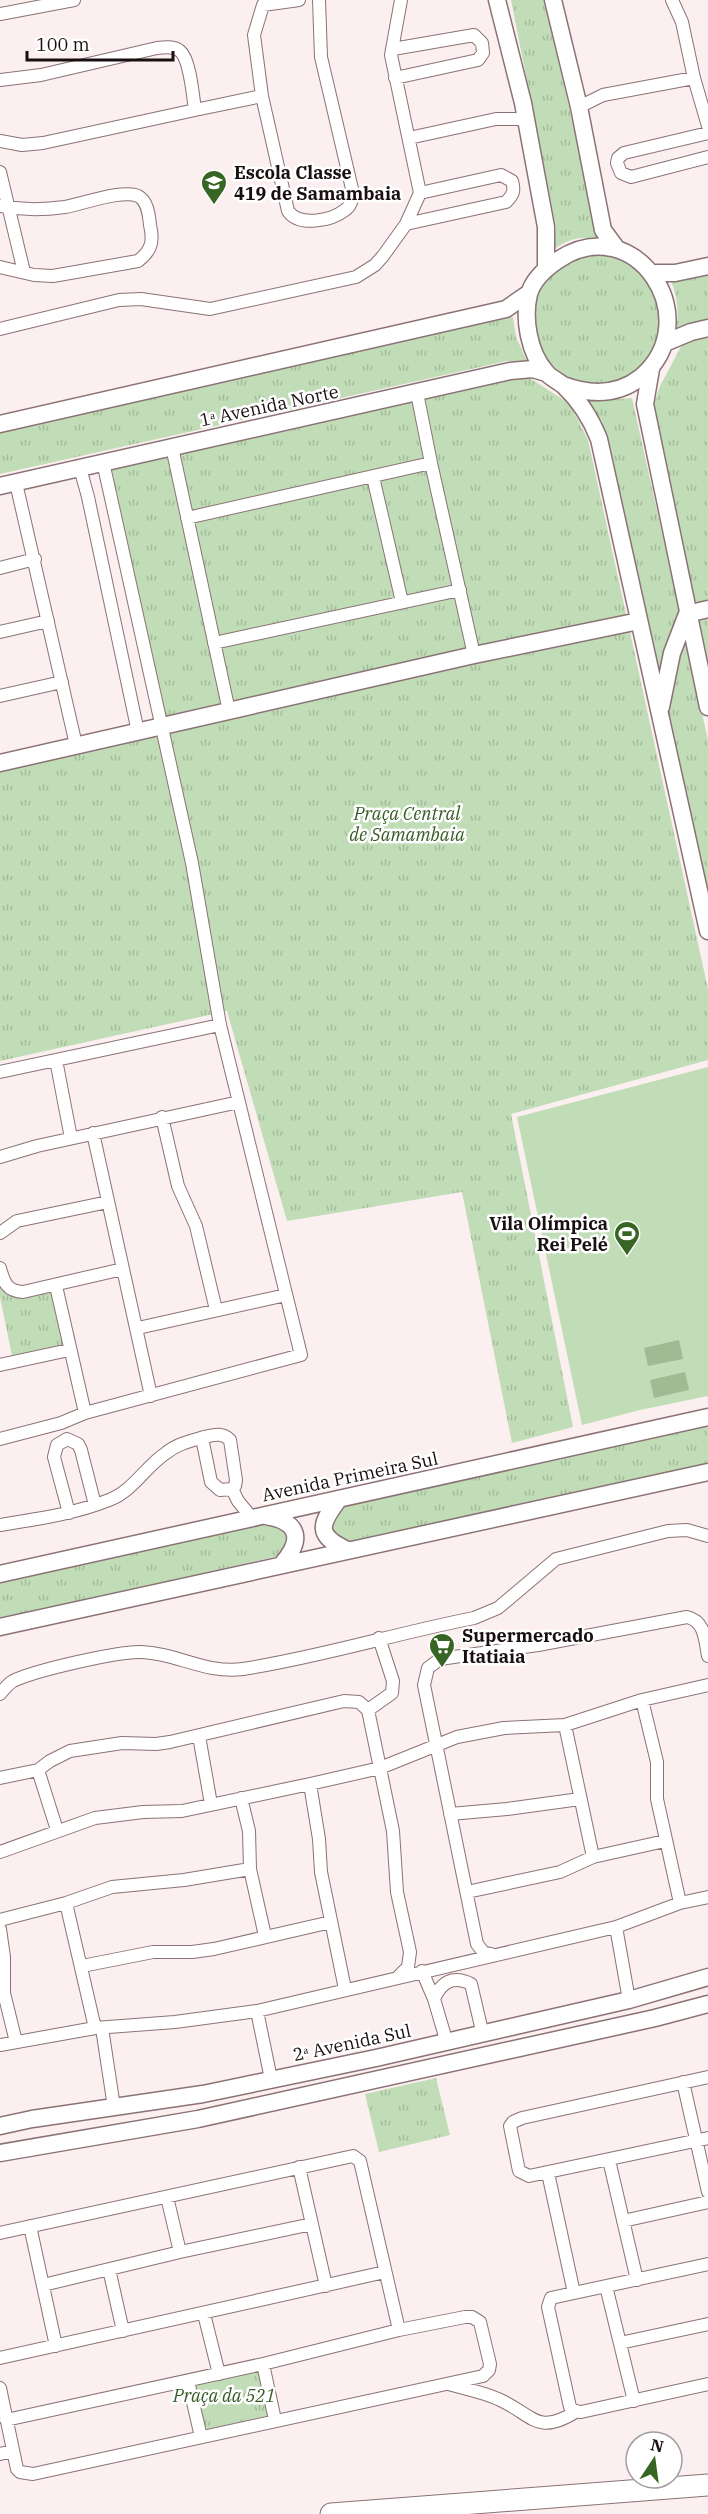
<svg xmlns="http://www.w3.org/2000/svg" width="708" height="2514" font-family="'IBM Plex Serif',serif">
	<defs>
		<pattern id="park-tufts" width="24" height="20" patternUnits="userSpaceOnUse" patternTransform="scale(1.5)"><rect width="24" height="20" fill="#c1ddb7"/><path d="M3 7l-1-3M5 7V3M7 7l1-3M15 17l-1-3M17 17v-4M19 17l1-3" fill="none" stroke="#a5bc9c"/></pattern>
	</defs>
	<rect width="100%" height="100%" fill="#fbeff0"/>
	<path fill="url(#park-tufts)" d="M 511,0 L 544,0 L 600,240 C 581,235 569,239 553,250 L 556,228 Z
		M 611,252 L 647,274 L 664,313 L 653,354 L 639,370 L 620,381 L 599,385 L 577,382 L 557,372 L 541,355 L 531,334 L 535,290 L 567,257 Z
		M 708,271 L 708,324 L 676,331 C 679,312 678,297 670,279 Z
		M 513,317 L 516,337 L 527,361 L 507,361 L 0,474 L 0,427 Z
		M 708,337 L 708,659 L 653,407 L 660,386 L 683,343 Z
		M 525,375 L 570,404 L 588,440 L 708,989 L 708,1060 L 511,1114 L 573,1427 L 512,1443 L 462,1192 L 287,1221 L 227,1011 L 0,1061 L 0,766 L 166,729 L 111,466 Z
		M 632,398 L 708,740 L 708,899 L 602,421 L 586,401 Z
		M 52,1284 L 63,1345 L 12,1356 L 0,1297 L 0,1286 L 17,1291 Z
		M 708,1421 L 708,1463 L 348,1543 L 329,1533 L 337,1507 Z
		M 264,1519 L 284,1528 L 288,1542 L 278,1556 L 0,1620 L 0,1578 Z
		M 436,2078 L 450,2135 L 379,2152 L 365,2094 Z
		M 257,2359 L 271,2415 L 201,2432 L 189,2374 Z"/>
	<path fill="#c1ddb7" d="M 708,1067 L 708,1396 L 640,1410 L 582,1425 L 517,1117 Z
		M 231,2376 L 241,2422 L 212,2428 L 202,2382 Z"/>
	<path fill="#9ebb94" d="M 679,1340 L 683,1359 L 648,1366 L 644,1348 Z
		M 685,1372 L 689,1390 L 654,1398 L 650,1380 Z"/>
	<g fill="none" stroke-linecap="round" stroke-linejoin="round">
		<defs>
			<path id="street" d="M 299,0 L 263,5 L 254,35 L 262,96 L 288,211 C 299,227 331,221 345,210 C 351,206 352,200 353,193 L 321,57 L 319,0
				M 672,0 L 682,22 L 694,78
				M 0,14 L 74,0
				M 393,49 L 474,35 L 482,43 L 483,53 L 478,60 L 395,78
				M 0,80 L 41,75 L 157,48 C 165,47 174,46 180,51 C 190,59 193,96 195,110 L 43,143 L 22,145 L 0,141
				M 579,107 L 603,95 L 694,78 L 708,126
				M 195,110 L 262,96
				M 708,133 L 624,153 L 618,158 L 617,163 L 621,173 L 631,177 L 708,157
				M 409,138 L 496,119 L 526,119
				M 0,172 L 24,272
				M 0,206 C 21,210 43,210 65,207 C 82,204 123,189 138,196 C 148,201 149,216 150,225 C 154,242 151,251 138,261 L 53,276 L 34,275 L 0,267
				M 406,224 L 506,202 C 513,195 515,191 512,181 L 501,175 L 420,193
				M 0,329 L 119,300 L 141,299 L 210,309 L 356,277 L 375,265 L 383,256 L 406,224 L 420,193 L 391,55 L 401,0
				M 172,447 L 229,711
				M 431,463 L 474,655
				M 80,468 L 88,497 L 138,732
				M 373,477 L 402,602
				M 16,483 L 76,745
				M 187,518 L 431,463 L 417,393
				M 0,568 L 35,559
				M 0,632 L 48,621
				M 214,643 L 460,590
				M 0,696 L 62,682
				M 56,1060 L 71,1138
				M 0,1072 L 220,1025
				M 162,1117 L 178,1186 L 196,1226 L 216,1310
				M 93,1133 L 151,1396
				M 0,1157 L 37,1146 L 239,1102
				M 0,1233 L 17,1221 L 108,1202
				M 0,1268 C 4,1283 7,1291 23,1292 L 123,1269
				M 56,1286 L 85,1413
				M 138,1328 L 286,1295
				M 0,1365 L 69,1350
				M 0,1439 L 61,1423 L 85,1413 L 301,1355 L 220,1025 L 192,863 L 103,462
				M 232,1489 L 238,1501 L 252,1518
				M 69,1513 L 54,1457 L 57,1445 L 67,1439 L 78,1444 L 81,1450 L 95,1505
				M 0,1525 C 37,1519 74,1514 109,1500 C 133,1491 145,1467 166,1453 C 177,1444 190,1441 204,1437 C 214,1435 222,1432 230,1440 L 236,1480 L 235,1486 L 232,1489 L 220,1490 L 211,1482 L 202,1438
				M 0,1694 C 4,1689 8,1684 13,1681 C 33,1671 118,1651 141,1652 C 177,1653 205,1674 243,1669 C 321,1657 397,1633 474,1618 L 498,1608 L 556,1559 L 668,1531 L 687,1530 L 708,1536
				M 642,1700 L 657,1762 L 657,1799 L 680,1903
				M 368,1710 L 392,1693 L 393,1681 L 379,1638
				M 565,1725 L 593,1857
				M 199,1736 L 211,1804
				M 38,1770 L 57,1830
				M 0,1778 L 38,1770 L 50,1761 L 70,1751 L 122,1743 L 156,1744 L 170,1742 L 344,1701 L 359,1702 L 368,1710 L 393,1831 L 397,1892 L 410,1952 L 408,1967 L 399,1976
				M 310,1784 L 319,1839 L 321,1872 L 345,1989
				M 241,1798 L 249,1831 L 250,1869 L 265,1936
				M 450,1814 L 507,1809 L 580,1799
				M 0,1852 L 95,1818 L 143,1812 L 182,1811 L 310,1784 L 380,1768 L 457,1737 L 504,1728 L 565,1725 L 642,1700 L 708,1685
				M 467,1892 L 560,1872 L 593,1857 L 665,1841
				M 66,1903 L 95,2028
				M 0,1920 L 66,1903 L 112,1887 L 184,1880 L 250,1869
				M 616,1927 L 629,2000
				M 0,1929 L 4,1957 L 4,1993 L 16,2042
				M 491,1954 L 484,1953 L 477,1944 L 424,1685 L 428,1668 L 440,1659 L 538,1645 L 687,1617 C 705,1621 705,1640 708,1656
				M 82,1966 L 153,1952 L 192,1952 L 214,1949 L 331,1922
				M 422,1971 L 434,1999 L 447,2043
				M 434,1999 C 441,1982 453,1975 471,1984 L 483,2035
				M 257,2011 L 271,2079
				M 102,2028 L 114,2107
				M 0,2045 L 95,2028 L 175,2022 L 257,2011 L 616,1927 L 680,1903 L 708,1897
				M 708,2077 L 522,2118 L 513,2122 L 510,2126 L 519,2171 L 529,2176 L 708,2138
				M 683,2082 L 708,2192
				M 609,2160 L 637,2280
				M 299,2167 L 326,2286
				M 548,2173 L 574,2293
				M 167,2197 L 180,2252
				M 623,2221 L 708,2202
				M 30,2226 L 56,2346
				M 0,2233 L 353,2156 L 360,2161 L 399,2330
				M 708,2264 L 551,2298 L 548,2307 L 570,2407 L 574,2411 L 581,2412 L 708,2384
				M 109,2269 L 123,2331
				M 43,2285 L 180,2252 L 312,2224
				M 606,2286 L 634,2401
				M 204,2314 L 219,2374
				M 620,2343 L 708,2324
				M 0,2358 L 385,2272
				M 263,2364 L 275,2420
				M 188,2381 L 201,2437
				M 449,2384 C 465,2389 483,2392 498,2399 C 533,2414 536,2437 577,2411
				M 0,2388 L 17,2469 L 20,2472 L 33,2474 L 483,2376 L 489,2370 L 490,2364 L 480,2322 L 472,2317 L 465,2317 L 399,2330 L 263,2364 L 6,2420
				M 0,2454 L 13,2451"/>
			<path id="secondary" d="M 497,0 L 523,103 L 546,227 L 546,268
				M 553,0 L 579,107 L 603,230 L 617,249
				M 654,273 L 675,273 L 708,266
				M 667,342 L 691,332 L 708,328
				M 651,369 L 645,404 L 708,707
				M 563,385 C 590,395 617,396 641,377 C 708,320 636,208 558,260 C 546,268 533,280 529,294 C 523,319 529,353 546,372 C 550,378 559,381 564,386 C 579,400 591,419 599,439 L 708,931
				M 0,424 L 506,309 L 529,293
				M 0,486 L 510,371 L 533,369 L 546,373
				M 661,707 L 672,653 L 687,614 L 708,609
				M 0,763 L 474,655 L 639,621
				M 339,1499 C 319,1525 316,1535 347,1550
				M 266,1516 C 300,1522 303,1540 282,1564
				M 0,1574 L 708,1417
				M 0,1627 L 708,1472
				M 0,2126 L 32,2119 L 203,2094 L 376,2058 L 629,2000 L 708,1977
				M 0,2153 L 198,2119 L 655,2018 L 708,2004"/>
			<path id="highway" d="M 331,2514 L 708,2485"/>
		</defs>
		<use href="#street" stroke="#8b7275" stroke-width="14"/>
		<use href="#secondary" stroke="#8b7275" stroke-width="19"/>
		<use href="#highway" stroke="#8b7275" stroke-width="23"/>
		<use href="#street" stroke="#fff" stroke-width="12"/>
		<use href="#secondary" stroke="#fff" stroke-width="16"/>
		<use href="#highway" stroke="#fff" stroke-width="21"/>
	</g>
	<defs>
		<symbol id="school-pin" viewBox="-11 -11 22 30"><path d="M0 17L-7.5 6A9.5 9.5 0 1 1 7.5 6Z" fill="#376524" stroke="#fff"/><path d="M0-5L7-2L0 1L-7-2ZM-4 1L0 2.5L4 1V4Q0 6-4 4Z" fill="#fff"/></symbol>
		<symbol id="stadium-pin" viewBox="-11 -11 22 30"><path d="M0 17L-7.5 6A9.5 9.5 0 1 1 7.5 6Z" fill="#376524" stroke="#fff"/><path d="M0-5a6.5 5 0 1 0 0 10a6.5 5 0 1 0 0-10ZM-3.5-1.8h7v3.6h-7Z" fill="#fff"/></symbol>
		<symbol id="supermarket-pin" viewBox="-11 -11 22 30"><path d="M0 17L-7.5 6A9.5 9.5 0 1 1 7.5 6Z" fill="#376524" stroke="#fff"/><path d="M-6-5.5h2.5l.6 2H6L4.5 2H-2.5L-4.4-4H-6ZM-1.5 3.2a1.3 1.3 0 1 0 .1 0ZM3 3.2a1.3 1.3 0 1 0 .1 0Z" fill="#fff"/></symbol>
	</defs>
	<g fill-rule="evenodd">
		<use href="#school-pin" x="199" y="168" width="30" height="40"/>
		<use href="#stadium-pin" x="612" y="1219" width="30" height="40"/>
		<use href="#supermarket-pin" x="427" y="1631" width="30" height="40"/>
	</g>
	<g text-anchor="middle" stroke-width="5" stroke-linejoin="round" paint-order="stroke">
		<g font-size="18" font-weight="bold" fill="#190f11" stroke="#fff" text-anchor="start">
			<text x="234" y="179">Escola Classe<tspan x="234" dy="21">419 de Samambaia</tspan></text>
			<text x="608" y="1230" text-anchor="end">Vila Olímpica<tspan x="608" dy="21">Rei Pelé</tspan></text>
			<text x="462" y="1642">Supermercado<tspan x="462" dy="21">Itatiaia</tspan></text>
		</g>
		<g font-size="18" fill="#190f11" stroke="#fff">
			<text transform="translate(269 406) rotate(-12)" y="6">1ᵃ Avenida Norte</text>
			<text transform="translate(350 1477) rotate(-12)" y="6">Avenida Primeira Sul</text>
			<text transform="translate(352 2043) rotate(-12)" y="6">2ᵃ Avenida Sul</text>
		</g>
		<g font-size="18" font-style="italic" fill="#365c26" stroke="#fff">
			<text x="407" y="820">Praça Central<tspan x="407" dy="21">de Samambaia</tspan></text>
			<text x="224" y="2402">Praça da 521</text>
		</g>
	</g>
	<g transform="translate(654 2460) rotate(13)"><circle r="28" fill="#ffffff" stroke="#a39fa0" stroke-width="1.5"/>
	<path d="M0-4.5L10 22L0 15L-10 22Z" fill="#376524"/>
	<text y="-9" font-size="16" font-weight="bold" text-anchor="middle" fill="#190f11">N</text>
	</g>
	<path d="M27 51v9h146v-9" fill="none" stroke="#190f11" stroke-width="3"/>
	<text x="36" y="51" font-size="18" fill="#190f11" stroke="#ffffff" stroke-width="4.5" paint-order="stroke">100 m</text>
</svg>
